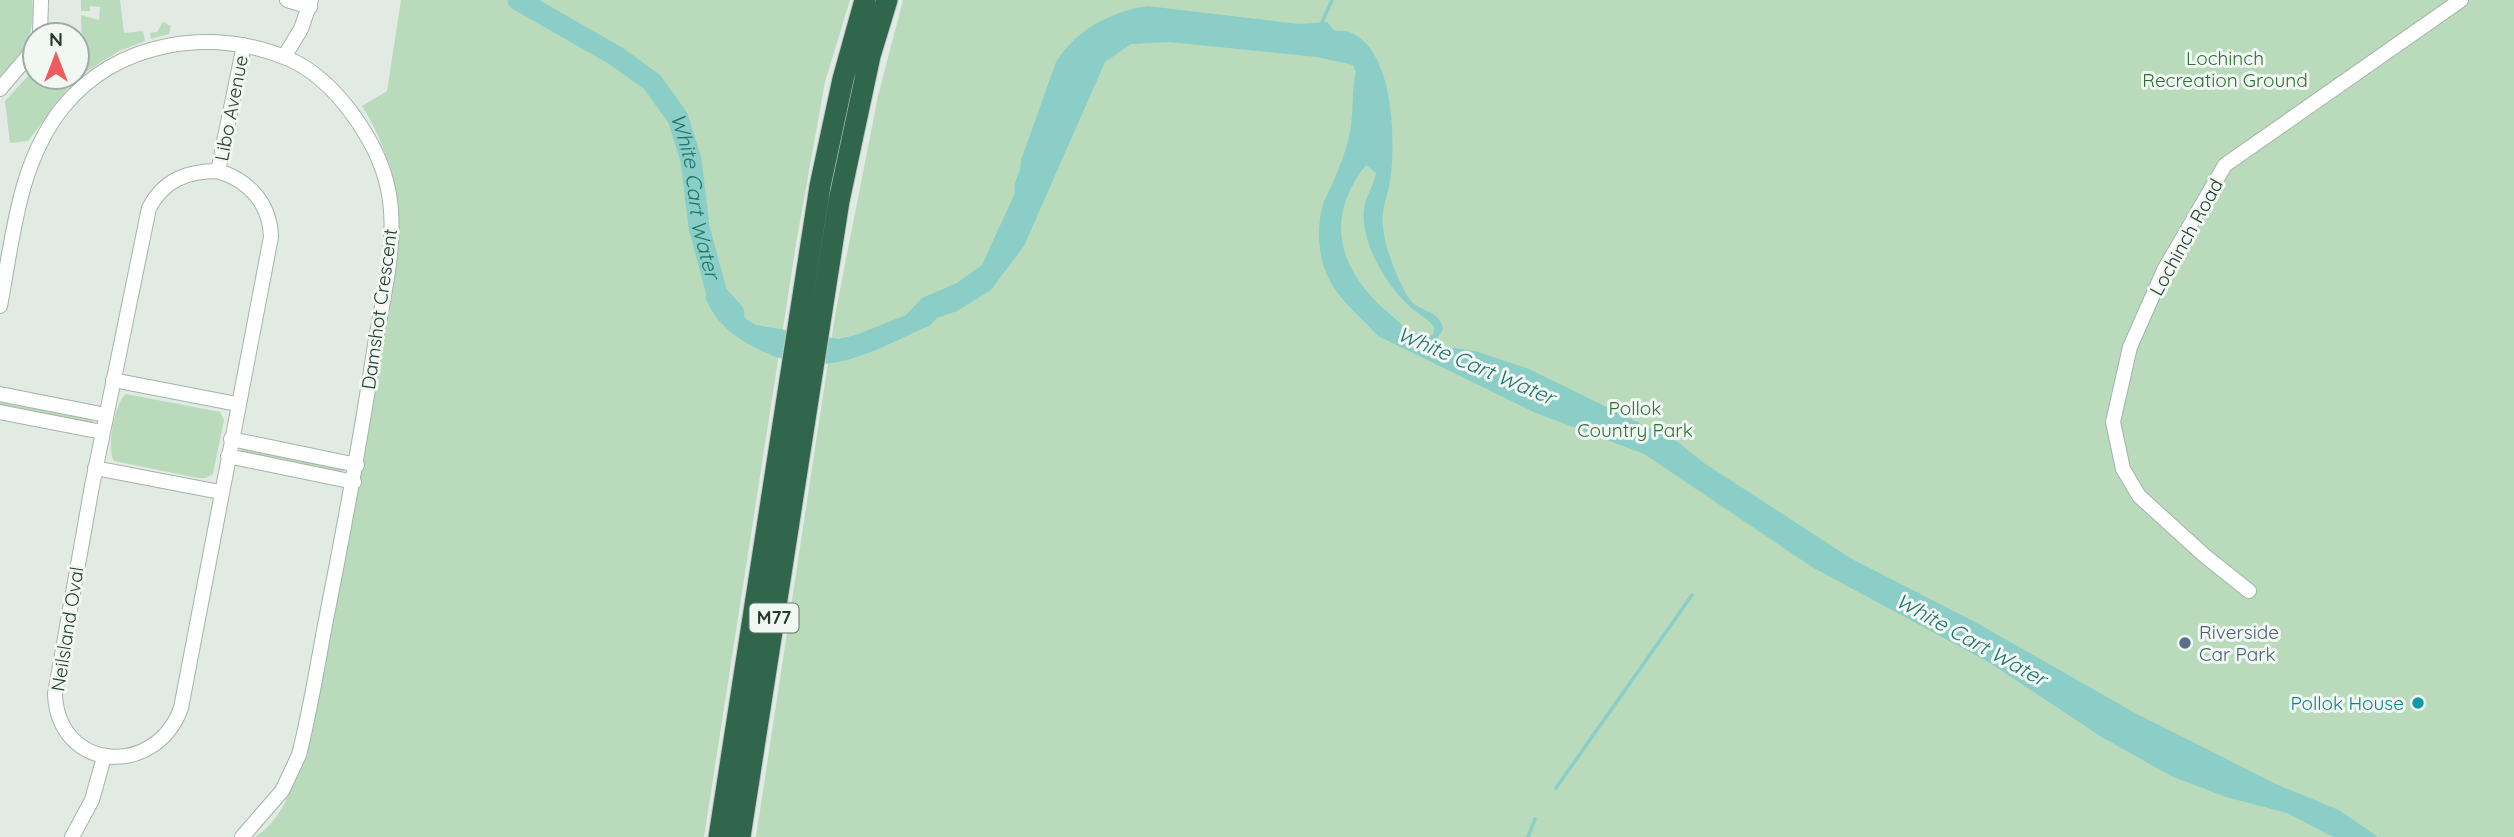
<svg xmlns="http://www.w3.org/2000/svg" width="2514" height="837" font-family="Quicksand,sans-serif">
	<rect width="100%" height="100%" fill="#e1ebe4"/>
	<path fill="#badbbb" d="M 0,0 L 32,0 C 36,32 24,57 0,78 Z
		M 81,0 L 120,0 L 124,33 L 143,31 L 145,41 L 119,51 L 81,75 L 77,70 L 77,51 L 82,51 L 81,15 L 99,20 L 100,7 L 90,6 L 90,11 L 81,11 Z
		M 401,0 L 850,0 L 825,82 L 797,238 L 704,837 L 255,837 C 289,816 297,769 312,735 L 399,230 C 392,180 390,150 362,106 L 387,91 Z
		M 903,0 L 2514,0 L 2514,837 L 756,837 L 836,310 L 878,96 Z
		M 163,22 L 171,26 L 169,34 L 151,39 L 150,33 L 157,32 Z
		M 35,68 L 35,77 L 66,77 L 71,84 L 28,141 L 10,143 L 5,101 Z
		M 126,394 L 220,412 L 224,420 L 213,474 L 206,478 L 198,478 L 114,461 C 106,450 115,401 126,394 Z
		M 0,402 L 91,420 L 95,423 L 0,407 Z
		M 243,449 L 343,468 L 344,471 L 340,473 L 239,452 Z"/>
	<path fill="#8acec7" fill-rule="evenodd" d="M 1147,6 L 1299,24 L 1327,22 L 1334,30 C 1339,32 1344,30 1349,32 C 1395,49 1396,143 1390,182 C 1385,206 1379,213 1385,239 C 1387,253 1403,293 1412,302 C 1424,313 1440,311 1443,329 L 1435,342 L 1440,346 L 1475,351 L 1529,369 L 1678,442 L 1704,463 L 1852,559 L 1977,623 L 2135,713 L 2278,785 L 2339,810 L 2378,837 L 2333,837 L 2287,813 L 2226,797 L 2171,776 L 2100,736 L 1990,663 L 1812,567 L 1644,454 L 1536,413 L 1378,336 C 1348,303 1322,289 1319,239 C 1319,225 1320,209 1326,197 C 1335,179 1347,151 1350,131 C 1354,111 1351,92 1356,72 L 1353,65 L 1317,57 L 1170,42 L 1131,44 L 1105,62 L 1024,246 L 991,290 L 957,311 L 937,318 L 929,326 C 863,355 822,384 752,346 C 730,334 715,321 705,297 L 724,288 L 746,319 L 756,325 L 838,339 L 856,335 L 906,315 L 922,298 L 957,283 L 982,265 L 1015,193 C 1012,181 1022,173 1021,160 L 1056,62 C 1076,30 1110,12 1147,6 ZM 1366,165 L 1376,173 C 1374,186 1365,197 1364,209 C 1360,240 1384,281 1405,302 C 1414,312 1426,316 1434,327 L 1433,335 C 1414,337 1404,327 1391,315 C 1340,273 1322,220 1366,165 Z"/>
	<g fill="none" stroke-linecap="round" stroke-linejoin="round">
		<path stroke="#8acec7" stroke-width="3.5" d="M 1320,27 L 1332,0
			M 1556,788 L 1692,595
			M 1528,837 L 1535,819"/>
		<path stroke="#8acec7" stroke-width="21" id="s1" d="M 518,0 L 616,56 L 652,82 L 678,118 L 691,160 L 699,227 L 717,294 L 734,313"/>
		<defs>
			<path id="minor" d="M 287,0 L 310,7
				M 40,35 L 41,0
				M 284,57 L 301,29 L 311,0
				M 0,89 L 35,48
				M 218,171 C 250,181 270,204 271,237 L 181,708 C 156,778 58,772 55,694 L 92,486 L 149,208 C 164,180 187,171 218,171 Z
				M 218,171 L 244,45
				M 0,306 C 13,238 18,163 63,107 C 117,41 212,26 289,59 C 335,79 378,141 388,189 C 399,241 382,300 374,351 C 360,443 343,534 325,625 C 317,668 310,712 299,755 L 282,791 L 242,837
				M 113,380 L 237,404
				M 0,394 L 106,415
				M 0,412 L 102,432
				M 231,439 L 357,465
				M 228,456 L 354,482
				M 95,468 L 220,492
				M 2249,591 L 2205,556 L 2139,496 L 2123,469 L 2113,422 L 2130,347 L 2164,270 L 2225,165 L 2461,0
				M 72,837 L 92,800 L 104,757"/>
			<path id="highway" d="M 719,837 L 820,186 L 843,79 L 865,0
				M 740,837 L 839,201 L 870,56 L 887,0"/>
		</defs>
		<use href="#minor" stroke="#a4b3a9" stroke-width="16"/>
		<use href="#highway" stroke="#c1c8c4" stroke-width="23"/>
		<use href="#minor" stroke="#fff" stroke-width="14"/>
		<use href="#highway" stroke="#2f664c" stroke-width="21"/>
	</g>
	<circle fill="#5c6f8a" stroke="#f1f7f2" stroke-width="2.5" cx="2185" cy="643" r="7"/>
	<circle fill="#0f9aa8" stroke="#f1f7f2" stroke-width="2.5" cx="2418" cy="703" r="7"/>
	<g text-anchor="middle" stroke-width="6" stroke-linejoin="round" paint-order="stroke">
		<rect fill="#f1f7f2" stroke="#607368" stroke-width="2" x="749.5" y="603.5" width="49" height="29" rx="5"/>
		<g font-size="18" font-weight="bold" fill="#223b2d">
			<text x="774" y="624">M77</text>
		</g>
		<g font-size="19" fill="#2e7036" stroke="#f1f7f2">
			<text x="2225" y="65">Lochinch<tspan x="2225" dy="22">Recreation Ground</tspan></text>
			<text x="1635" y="415">Pollok<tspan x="1635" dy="22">Country Park</tspan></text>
		</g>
		<g font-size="19" fill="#223b2d" stroke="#f1f7f2">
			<text transform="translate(231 108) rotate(-79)" y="7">Libo Avenue</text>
			<text transform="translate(2186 237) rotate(-61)" y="7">Lochinch Road</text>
			<text transform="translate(379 309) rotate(-82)" y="7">Damshot Crescent</text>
			<text transform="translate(67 629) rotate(-81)" y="7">Neilsland Oval</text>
		</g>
		<g font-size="19" fill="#4e5e75" stroke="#f1f7f2" text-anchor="start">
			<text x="2199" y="639">Riverside<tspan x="2199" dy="22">Car Park</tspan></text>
		</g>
		<g font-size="19" fill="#0d838f" stroke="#f1f7f2" text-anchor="end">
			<text x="2404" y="710">Pollok House</text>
		</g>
		<g font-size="21" font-style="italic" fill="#1e746c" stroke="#f1f7f2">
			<text dy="7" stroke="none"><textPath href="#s1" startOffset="282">White Cart Water</textPath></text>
			<text transform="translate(1476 366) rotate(23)" y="7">White Cart Water</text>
			<text transform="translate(1971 640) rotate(29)" y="7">White Cart Water</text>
		</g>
	</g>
	<g transform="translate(56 56)"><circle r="33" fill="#f1f7f2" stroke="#9eaca3" stroke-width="2"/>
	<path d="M0-5L12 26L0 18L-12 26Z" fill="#ec5d5f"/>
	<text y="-10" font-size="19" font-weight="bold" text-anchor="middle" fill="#223b2d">N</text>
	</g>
</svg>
